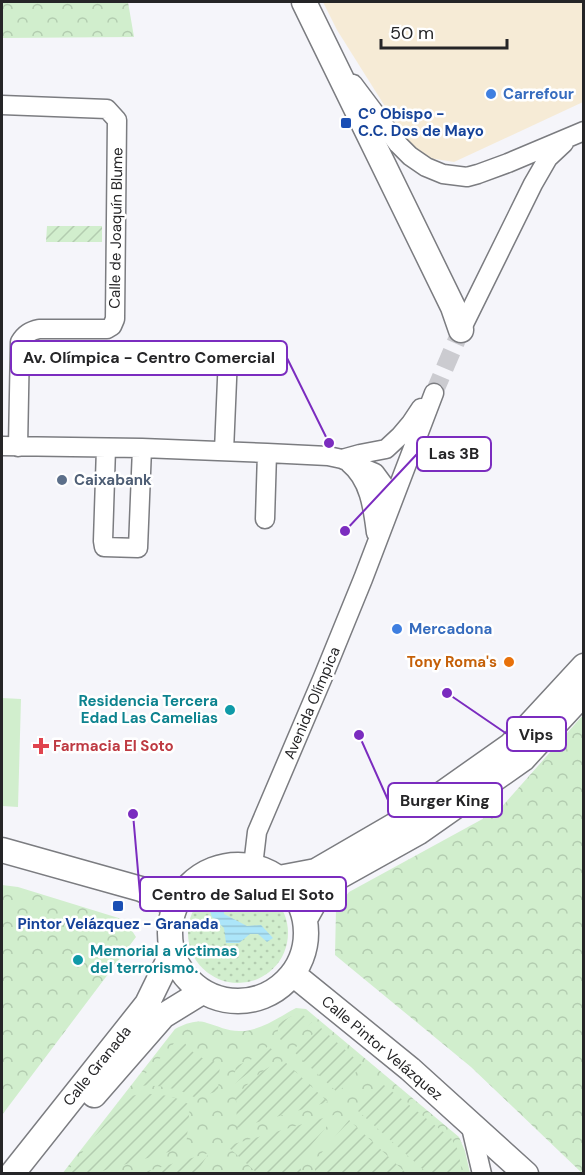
<svg xmlns="http://www.w3.org/2000/svg" width="585" height="1175" font-family="'DM Sans',sans-serif">
	<defs>
		<pattern id="grass-dots" width="8" height="8" patternUnits="userSpaceOnUse" patternTransform="scale(1.5)"><rect width="8" height="8" fill="#d1eecd"/><path d="M2 2h.1M6 6h.1" fill="none" stroke="#b3ccb0" stroke-width="1.8" stroke-linecap="round"/></pattern>
		<pattern id="park-crowns" width="20" height="18" patternUnits="userSpaceOnUse" patternTransform="scale(1.5)"><rect width="20" height="18" fill="#d1eecd"/><path d="M2 6a3 3 0 1 1 6 0M12 15a3 3 0 1 1 6 0" fill="none" stroke="#b3ccb0"/></pattern>
		<pattern id="garden-furrows" width="10" height="10" patternUnits="userSpaceOnUse" patternTransform="scale(1.5)"><rect width="10" height="10" fill="#d1eecd"/><path d="M-1 1l2-2M0 10L10 0M9 11l2-2" fill="none" stroke="#b3ccb0"/></pattern>
		<pattern id="water-rules" width="6" height="5" patternUnits="userSpaceOnUse" patternTransform="scale(1.5)"><rect width="6" height="5" fill="#ace5f9"/><path d="M0 2.5h6" fill="none" stroke="#94c4d5"/></pattern>
	</defs>
	<rect width="100%" height="100%" fill="#f5f5fa"/>
	<path fill="#f6ebd6" d="M 323,2 L 583,2 L 583,102 L 454,162 L 429,158 L 408,143 L 337,30 Z"/>
	<path fill="url(#grass-dots)" d="M188 933a50 50 0 1 1 100 0a50 50 0 1 1-100 0Z"/>
	<path fill="url(#park-crowns)" d="M 2,2 L 128,2 L 134,37 L 2,38 Z
		M 583,715 L 584,1173 L 583,1174 L 471,1067 L 335,955 L 336,909 L 349,892 L 499,810 Z
		M 2,885 L 18,887 L 125,920 L 136,937 L 2,1115 Z
		M 296,1008 L 306,1009 L 459,1137 L 465,1151 L 470,1173 L 62,1174 L 175,1029 C 185,1024 196,1019 207,1023 C 218,1026 227,1031 239,1031 C 259,1032 279,1017 296,1008 Z"/>
	<path fill="url(#garden-furrows)" d="M 47,226 L 102,226 L 102,242 L 46,242 Z
		M 299,1012 L 312,1022 L 285,1044 L 277,1036 L 279,1023 Z
		M 321,1028 L 362,1065 L 338,1093 L 292,1050 Z
		M 180,1037 C 194,1055 197,1058 220,1063 L 218,1091 L 196,1098 C 176,1087 156,1084 134,1086 Z
		M 268,1046 L 275,1052 L 233,1085 L 236,1066 C 249,1061 258,1057 268,1046 Z
		M 284,1061 L 328,1102 L 237,1128 L 236,1096 C 250,1082 264,1066 284,1061 Z
		M 380,1082 L 451,1138 L 458,1150 L 462,1173 L 427,1173 L 358,1111 Z
		M 141,1094 C 159,1094 174,1095 190,1105 L 186,1147 L 95,1173 L 66,1173 L 126,1097 Z
		M 337,1114 L 298,1161 L 302,1173 L 257,1173 L 227,1146 Z
		M 349,1120 L 406,1173 L 316,1173 L 313,1163 Z
		M 209,1153 L 196,1173 L 141,1173 Z"/>
	<path fill="#d1eecd" d="M 2,698 L 21,699 L 18,807 L 2,806 Z"/>
	<path fill="url(#water-rules)" d="M 214,900 L 224,904 L 224,914 L 247,926 L 261,925 L 273,938 L 267,942 L 258,934 L 250,934 L 239,943 L 226,943 L 224,928 L 212,917 L 209,908 Z"/>
	<g fill="none" stroke-linecap="round" stroke-linejoin="round">
		<path stroke="#cbcbd0" stroke-width="18" stroke-dasharray="18 9" stroke-linecap="butt" d="M 434,393 L 461,330"/>
		<defs>
			<path id="minor" d="M 353,84 L 398,144 L 410,156 L 426,167 L 443,174 L 467,177 L 478,174 L 508,163 L 584,131
				M 2,105 L 107,109 L 117,120 L 115,319 L 112,326 L 107,329 L 39,329 C 30,331 25,334 20,342 L 18,447
				M 461,330 L 533,184 L 548,158 L 564,143
				M 2,446 L 142,448 L 267,453 L 328,456 L 342,459 L 375,473 L 386,488 L 385,511
				M 106,448 L 103,541 L 104,547 L 138,548 L 142,448
				M 224,451 L 228,356
				M 342,459 L 360,454 L 386,449 L 400,436 L 411,423 L 421,408
				M 349,463 C 370,480 373,509 376,533
				M 265,519 L 267,453
				M 253,866 L 257,832 L 323,677 L 363,579 L 434,393
				M 470,1123 L 482,1174"/>
			<path id="tertiary" d="M 304,2 L 453,307 L 461,330
				M 2,850 L 141,889 L 175,905
				M170 933a68 68 0 1 1 136 0a68 68 0 1 1-136 0Z
				M 279,878 L 316,871 L 409,817 L 511,745 L 584,666
				M 305,919 L 324,885 L 419,832 L 523,759 L 584,693
				M 293,974 L 410,1069 L 526,1174
				M 94,1095 L 163,1016 L 202,992
				M 12,1174 L 147,1004 L 172,953"/>
		</defs>
		<use href="#minor" stroke="#7b7c80" stroke-width="21"/>
		<use href="#tertiary" stroke="#7b7c80" stroke-width="27"/>
		<use href="#minor" stroke="#fff" stroke-width="18"/>
		<use href="#tertiary" stroke="#fff" stroke-width="24"/>
	</g>
	<g fill="#3f7fe0" stroke="#fff" stroke-width="2">
		<circle cx="491" cy="94" r="6"/>
		<circle cx="397" cy="629" r="6"/>
	</g>
	<g fill="#1a4fb4" stroke="#fff" stroke-width="2">
		<rect x="340" y="117" width="12" height="12" rx="3"/>
		<rect x="112" y="900" width="12" height="12" rx="3"/>
	</g>
	<circle fill="#5c6f8a" stroke="#fff" stroke-width="2" cx="62" cy="480" r="6"/>
	<circle fill="#e8710a" stroke="#fff" stroke-width="2" cx="509" cy="662" r="6"/>
	<g fill="#0f9aa8" stroke="#fff" stroke-width="2">
		<circle cx="230" cy="710" r="6"/>
		<circle cx="78" cy="960" r="6"/>
	</g>
	<path fill="#e0444e" stroke="#fff" stroke-width="2" d="M38 737h6v6h6v6h-6v6h-6v-6h-6v-6h6z"/>
	<g text-anchor="middle" stroke-width="5" stroke-linejoin="round" paint-order="stroke">
		<g font-size="15" font-weight="bold" fill="#366cbe" stroke="#fff" text-anchor="start">
			<text x="503" y="99">Carrefour</text>
			<text x="409" y="634">Mercadona</text>
		</g>
		<g font-size="15" font-weight="bold" fill="#164399" stroke="#fff" text-anchor="start">
			<text x="358" y="119">Cº Obispo -<tspan x="358" dy="17">C.C. Dos de Mayo</tspan></text>
			<text x="118" y="929" text-anchor="middle">Pintor Velázquez - Granada</text>
		</g>
		<g font-size="15" fill="#252527" stroke="#fff">
			<text transform="translate(116 228) rotate(-89)" y="5">Calle de Joaquín Blume</text>
			<text transform="translate(312 703) rotate(-67)" y="5">Avenida Olímpica</text>
			<text transform="translate(382 1048) rotate(40)" y="5">Calle Pintor Velázquez</text>
			<text transform="translate(97 1066) rotate(-51)" y="5">Calle Granada</text>
		</g>
		<g font-size="15" font-weight="bold" fill="#4e5e75" stroke="#fff" text-anchor="start">
			<text x="74" y="485">Caixabank</text>
		</g>
		<g font-size="15" font-weight="bold" fill="#c56008" stroke="#fff" text-anchor="end">
			<text x="497" y="667">Tony Roma's</text>
		</g>
		<g font-size="15" font-weight="bold" fill="#0d838f" stroke="#fff" text-anchor="end">
			<text x="218" y="706">Residencia Tercera<tspan x="218" dy="17">Edad Las Camelias</tspan></text>
			<text x="90" y="956" text-anchor="start">Memorial a víctimas<tspan x="90" dy="17">del terrorismo.</tspan></text>
		</g>
		<g font-size="15" font-weight="bold" fill="#be3a42" stroke="#fff" text-anchor="start">
			<text x="53" y="751">Farmacia El Soto</text>
		</g>
	</g>
	<path fill="none" stroke="#7b2cbf" stroke-width="2" d="M329 443L287 358M345 531L417 454M447 693L507 734M359 735L388 800M133 814L140 894"/>
	<g fill="#7b2cbf" stroke="#fff" stroke-width="2">
		<circle cx="329" cy="443" r="6"/>
		<circle cx="345" cy="531" r="6"/>
		<circle cx="447" cy="693" r="6"/>
		<circle cx="359" cy="735" r="6"/>
		<circle cx="133" cy="814" r="6"/>
	</g>
	<g fill="#fff" stroke="#7b2cbf" stroke-width="2">
		<rect x="11" y="341" width="276" height="34" rx="6"/>
		<rect x="417" y="437" width="74" height="34" rx="6"/>
		<rect x="507" y="717" width="59" height="34" rx="6"/>
		<rect x="388" y="783" width="114" height="34" rx="6"/>
		<rect x="140" y="877" width="206" height="34" rx="6"/>
	</g>
	<g font-size="16" text-anchor="middle" font-weight="bold" fill="#252527">
		<text x="149" y="363">Av. Olímpica - Centro Comercial</text>
		<text x="454" y="459">Las 3B</text>
		<text x="536" y="740">Vips</text>
		<text x="445" y="806">Burger King</text>
		<text x="243" y="900">Centro de Salud El Soto</text>
	</g>
	<rect width="585" height="1175" fill="none" stroke="#252527" stroke-width="6"/>
	<path d="M381 39v9h126v-9" fill="none" stroke="#252527" stroke-width="3"/>
	<text x="390" y="39" font-size="18" fill="#252527" stroke="#ffffff" stroke-width="4.5" paint-order="stroke">50 m</text>
</svg>
